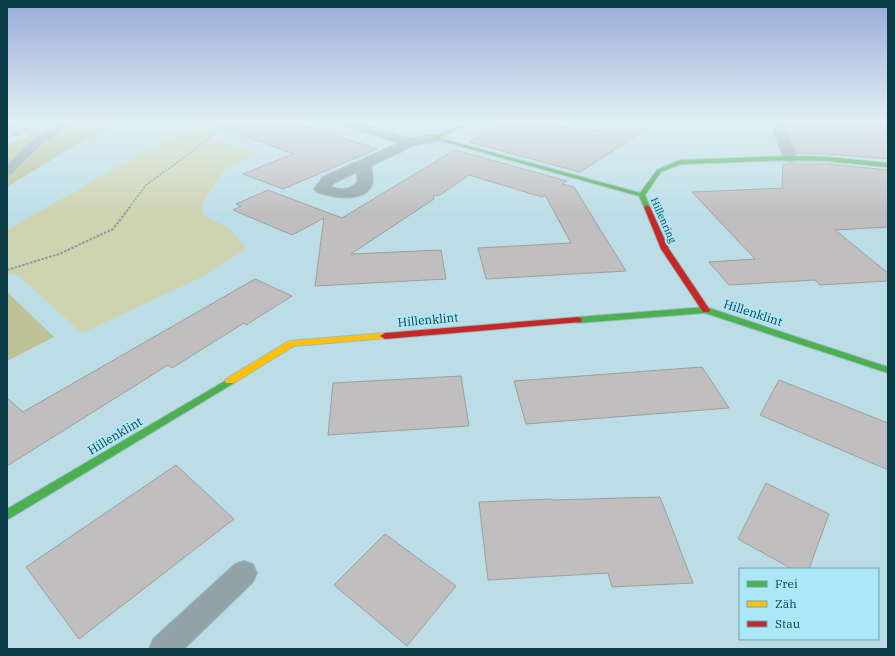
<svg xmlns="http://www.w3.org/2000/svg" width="895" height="656" font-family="'IBM Plex Serif',serif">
	<rect width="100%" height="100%" fill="#bddde6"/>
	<path fill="#ced3b0" d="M 195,123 L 224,123 L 205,140 L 217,140 L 257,154 L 224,170 L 202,203 L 204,216 L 229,228 L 246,248 L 206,275 L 82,333 L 19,276 L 7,273 L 7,230 Z"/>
	<path fill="#bec195" d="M 59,123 L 118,123 L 79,143 L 7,187 L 7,145 Z
		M 7,292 L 54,337 L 7,361 Z"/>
	<path fill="#c0bebe" stroke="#9e9e9e" d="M 217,123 L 298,123 L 377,149 L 283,189 L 243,174 L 293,154 L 217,125 Z
		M 501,123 L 520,123 L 535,126 L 543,123 L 549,123 L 580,131 L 647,129 L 580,172 L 469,142 Z
		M 785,123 L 888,123 L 888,159 L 827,154 L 796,153 Z
		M 455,150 L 567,181 L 562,184 L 574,187 L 626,271 L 486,279 L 478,248 L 571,243 L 545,195 L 542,197 L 469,175 L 440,195 L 433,196 L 434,199 L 351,254 L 441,250 L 446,279 L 315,286 L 324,218 L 292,235 L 233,210 L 241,206 L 236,204 L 268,190 L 342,218 Z
		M 783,164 L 827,164 L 888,170 L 888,227 L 835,230 L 888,273 L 888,281 L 820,285 L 815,280 L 729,285 L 709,262 L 755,259 L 692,192 L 784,188 L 782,186 Z
		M 255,279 L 292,296 L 246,325 L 244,323 L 172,368 L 168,365 L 7,466 L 7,398 L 23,412 Z
		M 702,367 L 729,408 L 526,424 L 514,381 Z
		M 461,376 L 469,426 L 328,435 L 333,383 Z
		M 779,380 L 888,423 L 888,470 L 760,415 Z
		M 176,465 L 234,519 L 79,639 L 26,567 Z
		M 766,483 L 829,514 L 809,569 L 792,569 L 738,539 Z
		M 660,497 L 693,583 L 612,587 L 608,573 L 488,580 L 479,502 L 551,499 L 552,500 Z
		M 385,534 L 456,586 L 407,646 L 334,585 Z"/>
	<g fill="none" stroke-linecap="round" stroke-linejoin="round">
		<defs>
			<path id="lane" d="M 62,123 L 73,123 L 43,142 L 11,174 L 7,175 L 7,166 L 35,138 Z
				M 244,561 L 253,564 L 257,573 L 253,582 L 184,649 L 149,649 L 153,639 L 235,564 Z"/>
			<path id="street" d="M 343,123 C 367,120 387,134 410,138 C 420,139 429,133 439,135 L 441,138 L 439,141 L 415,145 L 371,166 C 372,171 374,180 372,185 C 364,204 331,197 317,192 L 314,189 L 323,177 L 399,143 L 345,126 ZM 357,172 L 357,183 C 349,190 341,190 331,187 L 334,183 Z
				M 771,123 L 783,123 L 797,158 L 795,161 L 790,162 L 785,161 L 783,158 Z"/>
			<path id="fast" d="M 464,123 L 470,123 L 439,138 L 640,193 L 657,170 L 680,160 L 790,156 L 827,157 L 888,163 L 888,167 L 827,161 L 790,160 L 681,164 L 661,172 L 645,195 L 650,207 L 647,209 L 644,207 L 639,196 L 431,138 Z
				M 706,307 L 888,367 L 888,373 L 705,313 L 578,323 L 574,320 L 578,317 Z
				M 230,378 L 234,379 L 235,381 L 234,383 L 7,520 L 7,509 Z"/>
			<path id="slow" d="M 385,333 L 390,336 L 388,338 L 294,346 L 234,383 L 226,383 L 225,381 L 226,379 L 289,341 Z"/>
			<path id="jam" d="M 647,205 L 650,207 L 669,249 L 710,310 L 709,312 L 703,312 L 661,249 L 644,207 Z
				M 578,317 L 581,318 L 582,320 L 581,322 L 385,339 L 380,336 L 385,333 Z"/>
		</defs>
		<use href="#lane" stroke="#9cbbc3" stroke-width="2"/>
		<use href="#street" stroke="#9cbbc3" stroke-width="2"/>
		<use href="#fast" stroke="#9cbbc3" stroke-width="2"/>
		<use href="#slow" stroke="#9cbbc3" stroke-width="2"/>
		<use href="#jam" stroke="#9cbbc3" stroke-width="2"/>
		<path stroke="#899ca2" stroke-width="1.5" stroke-dasharray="2 1.5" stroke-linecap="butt" d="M 129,208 L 146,185 L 193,151 L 227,123"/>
		<path stroke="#899ca2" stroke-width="2" stroke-dasharray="2.5 1.5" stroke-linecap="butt" d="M 7,270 L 59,254 L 113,229 L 130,207"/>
		<use href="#lane" fill="#92a3a8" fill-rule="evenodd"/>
		<use href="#street" fill="#92a3a8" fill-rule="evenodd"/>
		<use href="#fast" fill="#4caf50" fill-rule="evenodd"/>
		<use href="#slow" fill="#ffc107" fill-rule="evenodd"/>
		<use href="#jam" fill="#c62828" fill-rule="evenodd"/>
		<defs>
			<path id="rail" d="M 7,129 L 23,123
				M 7,137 L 42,123"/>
		</defs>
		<use href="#rail" stroke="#8ba2a8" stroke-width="3"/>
		<use href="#rail" stroke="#ace7f7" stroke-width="2" stroke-dasharray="6" stroke-linecap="butt"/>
	</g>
	<linearGradient id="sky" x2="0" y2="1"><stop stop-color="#99aada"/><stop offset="0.57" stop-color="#e1f0f4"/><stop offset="1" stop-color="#e1f0f4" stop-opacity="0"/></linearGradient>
	<rect width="895" height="215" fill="url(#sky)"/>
	<g text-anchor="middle" stroke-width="4" stroke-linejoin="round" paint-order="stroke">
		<g font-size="10" fill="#0a3c47" stroke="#ace7f7">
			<text transform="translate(664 220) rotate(66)" y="4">Hillenring</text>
		</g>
		<g font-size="12" fill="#0a3c47" stroke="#ace7f7">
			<text transform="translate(753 313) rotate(18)" y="4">Hillenklint</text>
			<text transform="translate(428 320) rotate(-5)" y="4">Hillenklint</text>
			<text transform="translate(115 436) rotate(-31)" y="4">Hillenklint</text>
		</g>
	</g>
	<rect width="895" height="656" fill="none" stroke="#0a3c47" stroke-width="16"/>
	<rect x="739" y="568" width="140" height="72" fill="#ace7f7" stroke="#6ba3b1"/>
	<rect x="747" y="581" width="20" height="6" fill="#4caf50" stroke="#6ba3b1"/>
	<text x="775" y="588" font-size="12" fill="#0a3c47">Frei</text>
	<rect x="747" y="601" width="20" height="6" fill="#ffc107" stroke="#6ba3b1"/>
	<text x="775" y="608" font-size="12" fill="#0a3c47">Zäh</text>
	<rect x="747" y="621" width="20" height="6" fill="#c62828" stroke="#6ba3b1"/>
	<text x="775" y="628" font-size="12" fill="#0a3c47">Stau</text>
</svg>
